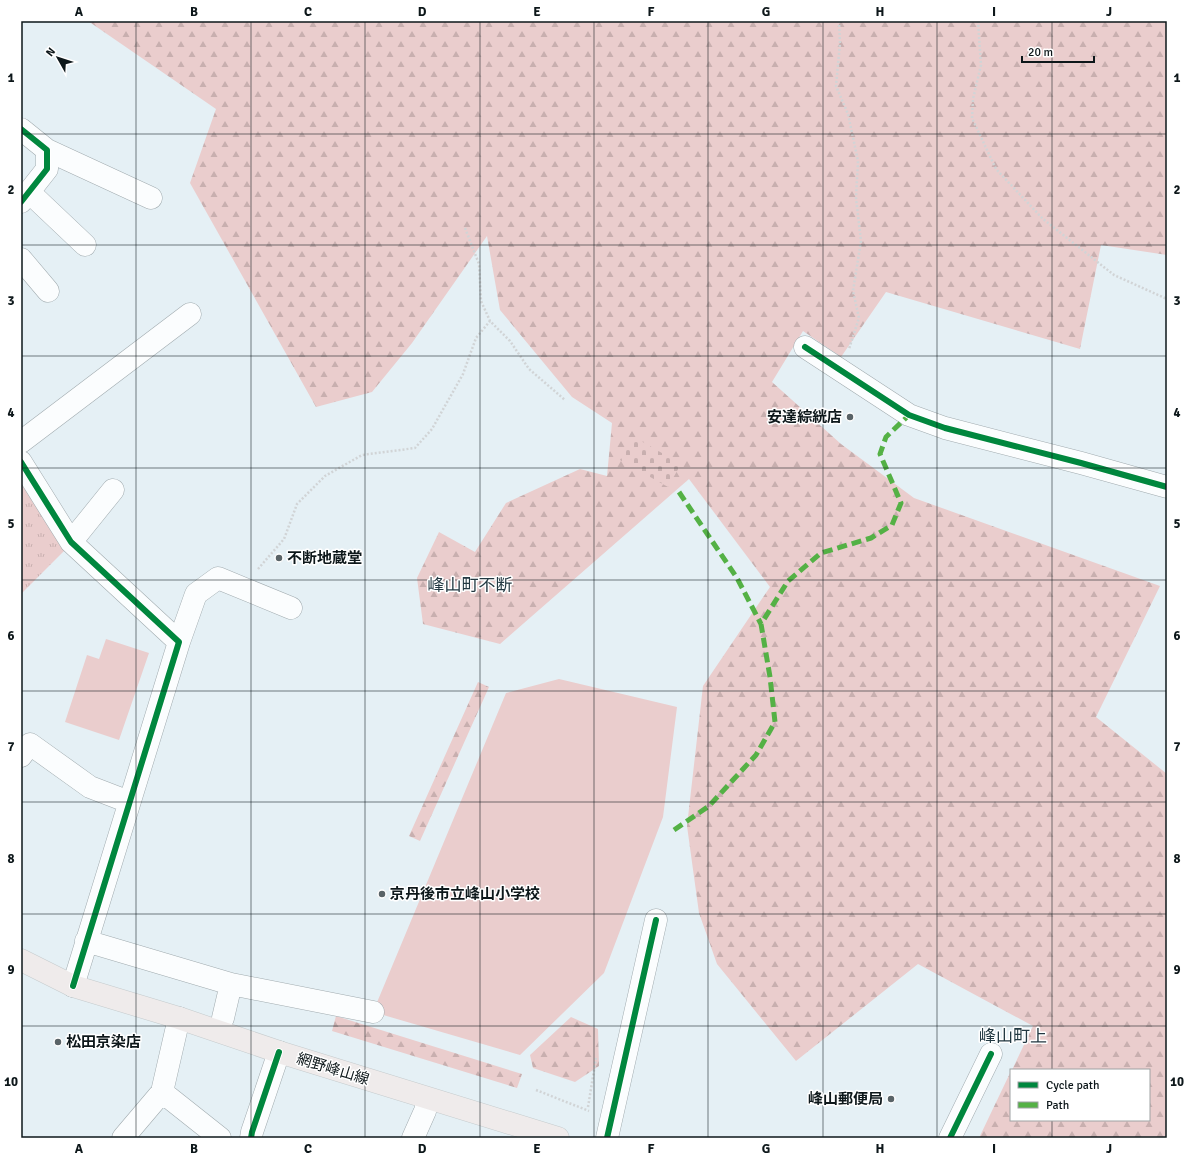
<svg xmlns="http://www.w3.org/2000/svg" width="1188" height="1159" font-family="Signika,'Noto Sans JP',sans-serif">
	<defs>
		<pattern id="forest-firs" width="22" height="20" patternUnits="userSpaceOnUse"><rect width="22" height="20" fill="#eacdcd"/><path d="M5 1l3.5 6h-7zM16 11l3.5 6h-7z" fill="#c8afaf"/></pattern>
		<pattern id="cemetery-stones" width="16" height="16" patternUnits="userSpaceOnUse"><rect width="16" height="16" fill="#eacdcd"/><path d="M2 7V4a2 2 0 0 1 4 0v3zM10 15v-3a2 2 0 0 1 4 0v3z" fill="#c8afaf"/></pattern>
		<pattern id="park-tufts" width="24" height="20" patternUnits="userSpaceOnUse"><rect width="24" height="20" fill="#eacdcd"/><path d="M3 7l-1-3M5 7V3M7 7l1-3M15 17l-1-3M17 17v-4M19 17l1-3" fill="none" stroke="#c8afaf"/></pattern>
	</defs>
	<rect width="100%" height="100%" fill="#e5f0f5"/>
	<path fill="#eacdcd" d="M 106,639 L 149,653 L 119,740 L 65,722 L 87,655 L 99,659 Z
		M 559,679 L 677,707 L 663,817 L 604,973 L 520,1055 L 373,1012 L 506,693 Z"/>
	<path fill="url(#forest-firs)" d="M 88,21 L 1167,21 L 1167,255 L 1101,245 L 1080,349 L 886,292 L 841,357 L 803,331 L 772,382 L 841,444 L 914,498 L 1160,586 L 1096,717 L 1167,774 L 1167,1138 L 979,1138 L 1011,1071 L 1011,1120 L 1149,1120 L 1149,1070 L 1012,1070 L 1033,1026 L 918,964 L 796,1061 L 717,964 L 699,913 L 687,826 L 703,686 L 770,587 L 689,479 L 500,644 L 423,624 L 417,578 L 439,532 L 475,552 L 506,503 L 580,469 L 607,476 L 612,423 L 572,397 L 500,310 L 487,236 L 412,343 L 372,392 L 316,407 L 190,183 L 216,109 Z
		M 478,682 L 489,687 L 420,841 L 409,836 Z
		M 336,1016 L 522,1074 L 517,1088 L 332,1031 Z
		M 571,1017 L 598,1029 L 599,1066 L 575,1082 L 533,1068 L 530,1055 Z"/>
	<path fill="url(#cemetery-stones)" d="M 634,437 L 681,464 L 668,487 L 620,460 Z"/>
	<path fill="url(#park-tufts)" d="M 21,483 L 66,549 L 21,594 Z"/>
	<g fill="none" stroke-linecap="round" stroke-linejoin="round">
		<defs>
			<path id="minor" d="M 21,129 L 47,150 L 47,169 L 21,202
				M 47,150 L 151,198
				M 29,192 L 85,245
				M 21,259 L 48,291
				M 805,347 L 909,415 L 945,428 L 1081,463 L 1167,487
				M 21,442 L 190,314
				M 21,462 L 71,542 L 179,642 L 73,986
				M 71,542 L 113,490
				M 179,642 L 196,594 L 218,578 L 291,608
				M 21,756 L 30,744 L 90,787 L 129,802
				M 86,941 L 231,984 L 373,1012
				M 223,1018 L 231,984
				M 162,1092 L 220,1138
				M 123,1138 L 162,1092 L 179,1018
				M 251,1138 L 252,1132 L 279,1052
				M 413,1138 L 425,1111 L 428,1099
				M 607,1138 L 656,920
				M 950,1138 L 991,1054"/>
			<path id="major" d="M 21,960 L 73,986 L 179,1018 L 279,1052 L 558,1138"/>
		</defs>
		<use href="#minor" stroke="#a1abaf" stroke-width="23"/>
		<use href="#major" stroke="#c5cbcd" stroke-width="23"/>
		<path stroke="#d1d4d6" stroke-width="2.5" stroke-dasharray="2 2" stroke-linecap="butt" d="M 839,21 L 840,43 L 836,86 L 848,114 L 858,161 L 856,198 L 861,241 L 853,291 L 859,318 L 849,349
			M 978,21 L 981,65 L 973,99 L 972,118 L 996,169 L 1043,219 L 1114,275 L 1167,299
			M 465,228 L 479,264 L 481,301 L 490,321 L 510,341 L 529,369 L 565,400
			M 258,569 L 284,539 L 297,504 L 325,476 L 362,455 L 415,448 L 432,429 L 463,374 L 476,338 L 490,321
			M 536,1090 L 589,1111
			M 588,1107 L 596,1058"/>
		<use href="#minor" stroke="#fbfdfe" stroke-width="22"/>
		<use href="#major" stroke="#efebeb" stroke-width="22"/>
		<path stroke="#54b145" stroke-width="5" stroke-dasharray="10 5" stroke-linecap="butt" d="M 679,492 L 737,578 L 761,624
			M 674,830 L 709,806 L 756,755 L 775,722 L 770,677 L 761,624 L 788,581 L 821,553 L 871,538 L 892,525 L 901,503 L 880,454 L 886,437 L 909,415"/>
		<defs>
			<path id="cycleway" d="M 21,129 L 47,150 L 47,169 L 21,202
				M 805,347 L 909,415 L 945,428 L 1081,463 L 1167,487
				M 21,462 L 71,542 L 179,642 L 73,986
				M 251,1138 L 252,1132 L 279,1052
				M 607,1138 L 656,920
				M 950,1138 L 991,1054"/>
		</defs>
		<use href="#cycleway" stroke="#fff" stroke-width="8"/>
		<use href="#cycleway" stroke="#00873e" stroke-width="6"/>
	</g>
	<path fill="none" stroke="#0d171a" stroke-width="1" stroke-opacity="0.55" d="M 136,21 L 136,1138M 251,21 L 251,1138M 365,21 L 365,1138M 480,21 L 480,1138M 594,21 L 594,1138M 708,21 L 708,1138M 823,21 L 823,1138M 937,21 L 937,1138M 1052,21 L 1052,1070M 21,134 L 1167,134M 21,245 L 1167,245M 21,356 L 1167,356M 21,468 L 1167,468M 21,580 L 1167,580M 21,691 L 1167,691M 21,802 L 1167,802M 21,914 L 1167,914M 21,1026 L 1167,1026M 1052,1120 L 1052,1138"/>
	<g fill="#596367" stroke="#fff" stroke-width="1.5">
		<circle cx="850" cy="417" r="4"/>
		<circle cx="279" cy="558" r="4"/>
		<circle cx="382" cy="894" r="4"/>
		<circle cx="58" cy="1042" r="4"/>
		<circle cx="891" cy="1099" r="4"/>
	</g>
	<g text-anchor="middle" stroke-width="3" stroke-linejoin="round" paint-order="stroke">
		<g font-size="15" font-weight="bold" fill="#0d171a" stroke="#fff" text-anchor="start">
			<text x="842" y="422" text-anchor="end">安達綜絖店</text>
			<text x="287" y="563">不断地蔵堂</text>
			<text x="390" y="899">京丹後市立峰山小学校</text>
			<text x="66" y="1047">松田京染店</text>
			<text x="883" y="1104" text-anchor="end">峰山郵便局</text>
		</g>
		<g font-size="15" fill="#0d171a" stroke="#fff">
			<text transform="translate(333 1069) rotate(17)" y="5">網野峰山線</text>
		</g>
		<g font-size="17" fill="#233942" stroke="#fff">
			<text x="470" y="591">峰山町不断</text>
			<text x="1013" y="1042">峰山町上</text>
		</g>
	</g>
	<rect width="1188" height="1159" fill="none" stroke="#ffffff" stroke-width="44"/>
	<rect x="1010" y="1069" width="140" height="52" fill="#ffffff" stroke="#9ea2a3"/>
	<rect x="1018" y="1082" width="20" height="6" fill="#00873e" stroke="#9ea2a3"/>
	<text x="1046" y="1089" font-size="12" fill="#0d171a">Cycle path</text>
	<rect x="1018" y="1102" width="20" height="6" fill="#54b145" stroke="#9ea2a3"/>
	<text x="1046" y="1109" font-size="12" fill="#0d171a">Path</text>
	<g transform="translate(58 58) rotate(309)" stroke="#ffffff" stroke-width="3" paint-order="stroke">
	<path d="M0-3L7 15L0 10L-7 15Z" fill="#0d171a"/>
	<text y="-6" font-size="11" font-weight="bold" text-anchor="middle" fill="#0d171a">N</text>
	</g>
	<path d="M1022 56v6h72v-6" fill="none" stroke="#0d171a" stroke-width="2"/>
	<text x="1028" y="56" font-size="12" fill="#0d171a" stroke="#ffffff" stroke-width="3" paint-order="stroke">20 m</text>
	<rect x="22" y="22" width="1144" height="1115" fill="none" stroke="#0d171a" stroke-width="1.5"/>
	<g font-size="13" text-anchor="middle" font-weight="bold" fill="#0d171a">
		<text x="79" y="16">A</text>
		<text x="194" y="16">B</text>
		<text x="308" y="16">C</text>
		<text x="422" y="16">D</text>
		<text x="537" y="16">E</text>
		<text x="651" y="16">F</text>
		<text x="766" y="16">G</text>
		<text x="880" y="16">H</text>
		<text x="994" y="16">I</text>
		<text x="1109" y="16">J</text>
		<text x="11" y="82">1</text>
		<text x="1177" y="82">1</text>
		<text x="11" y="194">2</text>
		<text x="1177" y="194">2</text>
		<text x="11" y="305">3</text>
		<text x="1177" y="305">3</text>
		<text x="11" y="417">4</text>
		<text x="1177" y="417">4</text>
		<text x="11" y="528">5</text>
		<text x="1177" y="528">5</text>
		<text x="11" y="640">6</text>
		<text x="1177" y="640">6</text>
		<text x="11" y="751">7</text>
		<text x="1177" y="751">7</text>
		<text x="11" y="863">8</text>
		<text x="1177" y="863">8</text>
		<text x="11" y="974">9</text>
		<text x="1177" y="974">9</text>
		<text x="11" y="1086">10</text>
		<text x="1177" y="1086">10</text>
		<text x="79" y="1153">A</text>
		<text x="194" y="1153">B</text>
		<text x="308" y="1153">C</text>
		<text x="422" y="1153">D</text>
		<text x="537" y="1153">E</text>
		<text x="651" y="1153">F</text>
		<text x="766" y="1153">G</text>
		<text x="880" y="1153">H</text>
		<text x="994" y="1153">I</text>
		<text x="1109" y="1153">J</text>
	</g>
</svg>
